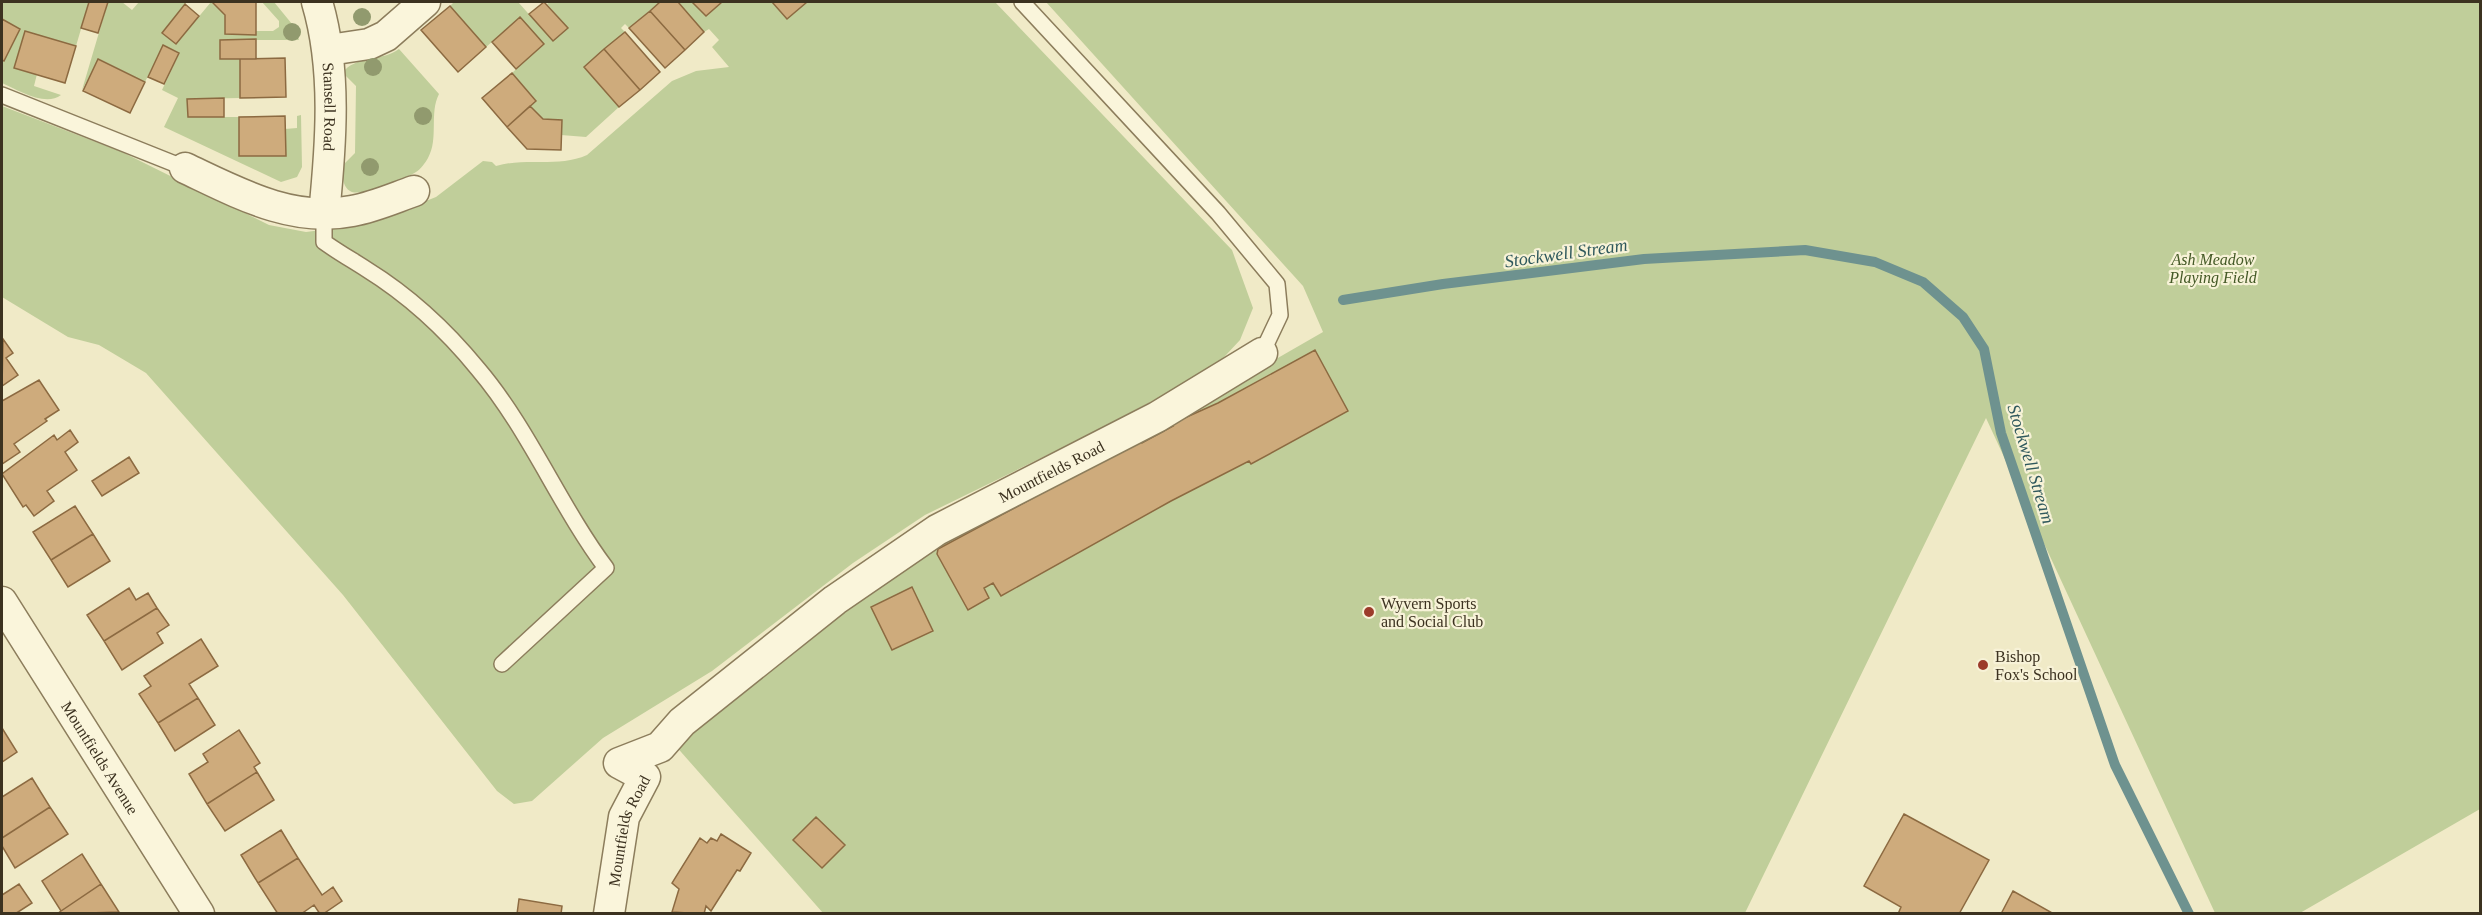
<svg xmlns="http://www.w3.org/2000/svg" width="2482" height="915" font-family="'Times New Roman',serif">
	<rect width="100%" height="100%" fill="#f0eac7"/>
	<path fill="#c0ce9a" d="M 2,2 L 89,2 L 76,46 L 37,74 L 34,86 L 61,95 C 45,107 18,90 2,83 L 2,60 L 4,61 L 20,29 L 2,19 Z
		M 108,2 L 122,2 L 132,10 L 139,2 L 187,2 L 162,33 L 176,44 L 211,2 L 225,15 L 226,34 L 255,35 L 256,31 L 273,31 L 279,27 L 279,21 L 262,2 L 274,2 L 292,24 L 299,40 L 220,40 L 220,59 L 240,59 L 240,98 L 188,99 L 188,117 L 239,117 L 240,156 L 286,155 L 285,129 L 297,128 L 297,116 L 301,115 L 302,167 L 297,177 L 281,182 L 164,127 L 178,98 L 162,90 L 179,54 L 163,46 L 145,82 L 99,59 L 82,90 Z
		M 454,2 L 518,2 L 553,41 L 568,28 L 547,4 L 550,2 L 660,2 L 629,28 L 625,24 L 621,28 L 625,32 L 584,67 L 619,107 L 586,137 L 561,135 L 562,120 L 543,119 L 530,106 L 536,100 L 512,73 L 543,44 L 520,18 L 486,47 L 450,6 Z
		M 678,2 L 692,2 L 706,16 L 722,2 L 772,2 L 787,18 L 807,2 L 995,2 L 1232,250 L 1253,308 L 1240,340 L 1213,369 L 1084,437 L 925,515 L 853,563 L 712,671 L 603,738 L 532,801 L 514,804 L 497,791 L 343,595 L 146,373 L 99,345 L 68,337 L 2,297 L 2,106 L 122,152 L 269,225 L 306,232 L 368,224 L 436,197 L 483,161 L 492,162 L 496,166 C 526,157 558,168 587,155 L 672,81 L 696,71 L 729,67 L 712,47 L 719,40 L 709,29 L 704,32 Z
		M 1046,2 L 2480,2 L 2480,809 L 2300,913 L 2215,913 L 1986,418 L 1745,913 L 823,913 L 674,744 L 915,558 L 1135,440 L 1323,332 L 1303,286 Z
		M 399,49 L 439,94 C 429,113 439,139 428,158 C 425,163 421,169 416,172 C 405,179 360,198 350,191 C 341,185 343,174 343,165 L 355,153 L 356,86 L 345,75 L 345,70 C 358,56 383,61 399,49 Z"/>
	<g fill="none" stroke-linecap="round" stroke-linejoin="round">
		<path stroke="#6e928f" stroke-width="10" d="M 1343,300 L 1443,284 L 1644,259 L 1805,250 L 1875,262 L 1923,282 L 1963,317 L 1984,349 L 2001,433 L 2115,765 L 2189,914"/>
	</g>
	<path fill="#ceab7c" stroke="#8c6a41" stroke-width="1.5" d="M 89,2 L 108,2 L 98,33 L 81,28 Z
		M 212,2 L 256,2 L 256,35 L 225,34 L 225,15 Z
		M 544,2 L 568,28 L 553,41 L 529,14 Z
		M 660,2 L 678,2 L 704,32 L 685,50 L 650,11 Z
		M 692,2 L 722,2 L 706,16 Z
		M 772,2 L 807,2 L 787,19 Z
		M 185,4 L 199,16 L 176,44 L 162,33 Z
		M 450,6 L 486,47 L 458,72 L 421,30 Z
		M 650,11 L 685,50 L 665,68 L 629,28 Z
		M 520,17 L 544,44 L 516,69 L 492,42 Z
		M 2,19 L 20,29 L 4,61 L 2,60 Z
		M 25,31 L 76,46 L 65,83 L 14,68 Z
		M 625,32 L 660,72 L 640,90 L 604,49 Z
		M 256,39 L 256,59 L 220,59 L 220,40 Z
		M 163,45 L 179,53 L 164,84 L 148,77 Z
		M 604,49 L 640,90 L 619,107 L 584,67 Z
		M 285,58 L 286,97 L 240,98 L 240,59 Z
		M 98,59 L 145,82 L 130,113 L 83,91 Z
		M 512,73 L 536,101 L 507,127 L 482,98 Z
		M 224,98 L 224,117 L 188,117 L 187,99 Z
		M 530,106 L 543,119 L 562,120 L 561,150 L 527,149 L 507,127 Z
		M 285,116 L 286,156 L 239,156 L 239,117 Z
		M 3,339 L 13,353 L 6,358 L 18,375 L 2,386 Z
		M 1315,350 L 1348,411 L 1251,464 L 1249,461 L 1171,501 L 1001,596 L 993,583 L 984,588 L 989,598 L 968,610 L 937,554 L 938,549 L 1141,440 L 1142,443 L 1173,426 L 1171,424 L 1218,403 Z
		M 39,380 L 59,410 L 45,419 L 47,421 L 14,444 L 20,452 L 2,464 L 2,401 Z
		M 70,430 L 78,442 L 65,452 L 77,470 L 47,491 L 54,501 L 34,516 L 26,505 L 23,507 L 2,474 L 54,435 L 57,440 Z
		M 129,457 L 139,473 L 102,496 L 92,481 Z
		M 75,506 L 93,534 L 51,560 L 33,532 Z
		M 93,534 L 110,561 L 68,587 L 51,560 Z
		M 912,587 L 933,631 L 892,650 L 871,607 Z
		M 129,588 L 136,600 L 148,593 L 157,608 L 104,641 L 87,615 Z
		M 157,608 L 169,625 L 157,633 L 163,643 L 122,670 L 104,641 Z
		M 201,639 L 218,666 L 189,684 L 198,698 L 158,723 L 139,694 L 151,686 L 144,676 Z
		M 198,698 L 215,725 L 175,751 L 158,723 Z
		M 2,728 L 17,752 L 2,762 Z
		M 239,730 L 260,763 L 254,767 L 257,772 L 207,804 L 189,774 L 208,762 L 203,754 Z
		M 257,772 L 274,800 L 225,831 L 207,804 Z
		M 32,778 L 50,807 L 2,838 L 2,797 Z
		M 50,807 L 68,834 L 15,868 L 2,846 L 2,838 Z
		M 1904,814 L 1989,860 L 1959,914 L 1898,914 L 1901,907 L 1864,886 Z
		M 816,817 L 845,845 L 822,868 L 793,840 Z
		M 281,830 L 298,858 L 258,883 L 241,855 Z
		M 721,834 L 751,853 L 740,871 L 737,870 L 711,911 L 706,906 L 704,914 L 672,912 L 679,889 L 672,883 L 700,838 L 707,843 L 711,838 L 717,841 Z
		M 82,854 L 101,884 L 61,911 L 42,881 Z
		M 298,858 L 322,895 L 333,887 L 342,901 L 323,914 L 320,914 L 314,905 L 301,914 L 278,914 L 258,883 Z
		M 19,884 L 32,903 L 15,914 L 2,914 L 2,895 Z
		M 101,884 L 119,912 L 57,914 L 61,911 Z
		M 2013,891 L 2054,914 L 2001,914 Z
		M 519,899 L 562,906 L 561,914 L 517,914 Z"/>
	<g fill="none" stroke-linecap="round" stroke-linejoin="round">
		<defs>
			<path id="lane" d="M 1022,2 L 1218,213 L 1277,284 L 1280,315 L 1262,353
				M 2,95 L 185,168
				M 324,214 L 324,242 C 338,252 352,260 366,269 C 408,295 447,331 478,369 C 529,429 559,505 606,568 L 502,664"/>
			<g id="street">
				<path id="s1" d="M 317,2 C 337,69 331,145 324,214"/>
				<path d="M 329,50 L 369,44 L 386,36 L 425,2"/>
				<path d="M 185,168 C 238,193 292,223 352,211 C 374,207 394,198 414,191"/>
				<path id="s2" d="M 2,602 L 199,914"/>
				<path id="s3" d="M 609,914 L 624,817 L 645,777 L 619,763 L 660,747 L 682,722 L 835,600 L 937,530 L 1157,417 L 1262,353"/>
			</g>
		</defs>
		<use href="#lane" stroke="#8c7d5c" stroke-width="18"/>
		<use href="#street" stroke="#8c7d5c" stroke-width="33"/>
		<use href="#lane" stroke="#faf5db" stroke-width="15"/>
		<use href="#street" stroke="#faf5db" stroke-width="30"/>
	</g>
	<g fill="#919a6e">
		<circle cx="362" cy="17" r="9"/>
		<circle cx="292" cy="32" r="9"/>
		<circle cx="373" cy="67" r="9"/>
		<circle cx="423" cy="116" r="9"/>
		<circle cx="370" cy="167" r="9"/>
	</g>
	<g fill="#9c3b2a" stroke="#f7f2d7" stroke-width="2">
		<circle cx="1369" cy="612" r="6"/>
		<circle cx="1983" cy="665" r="6"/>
	</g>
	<g text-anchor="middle" stroke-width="4.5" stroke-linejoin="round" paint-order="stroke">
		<g font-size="16" fill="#3c3220" stroke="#f7f2d7">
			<text dy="6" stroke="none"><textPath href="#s1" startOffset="106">Stansell Road</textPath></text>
			<text dy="6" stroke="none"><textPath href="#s3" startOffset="698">Mountfields Road</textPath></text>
			<text dy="6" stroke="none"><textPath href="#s2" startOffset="184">Mountfields Avenue</textPath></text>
			<text dy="6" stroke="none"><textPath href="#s3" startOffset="86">Mountfields Road</textPath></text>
		</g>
		<g font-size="16" font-style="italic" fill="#445926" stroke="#f7f2d7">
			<text x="2213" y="265">Ash Meadow<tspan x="2213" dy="18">Playing Field</tspan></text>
		</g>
		<g font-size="16" fill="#3c3220" stroke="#f7f2d7" text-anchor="start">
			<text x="1381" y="609">Wyvern Sports<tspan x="1381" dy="18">and Social Club</tspan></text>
			<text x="1995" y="662">Bishop<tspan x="1995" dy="18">Fox's School</tspan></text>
		</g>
		<g font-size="18" font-style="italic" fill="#2f585c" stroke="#f7f2d7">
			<text transform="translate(1566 253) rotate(-8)" y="6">Stockwell Stream</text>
			<text transform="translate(2031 464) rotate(73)" y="6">Stockwell Stream</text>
		</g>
	</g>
	<rect width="2482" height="915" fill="none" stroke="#3c3220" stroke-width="6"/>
</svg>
